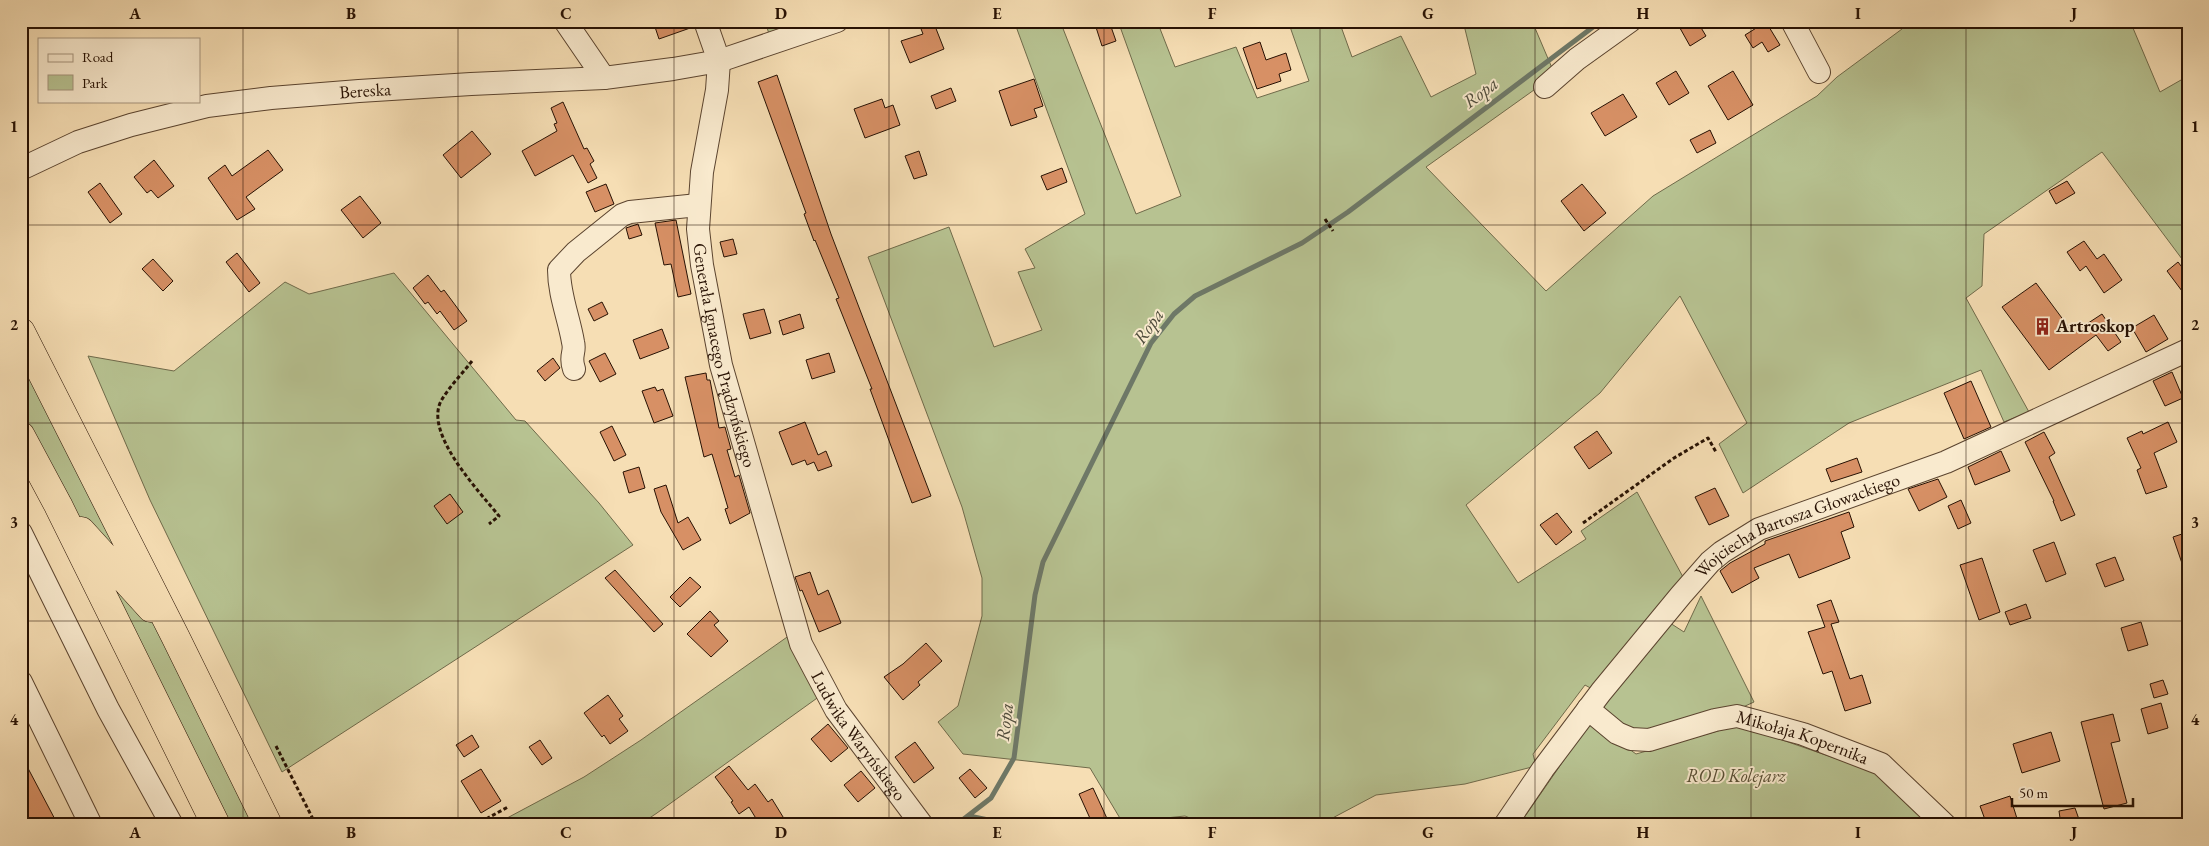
<svg xmlns="http://www.w3.org/2000/svg" width="2209" height="846" font-family="'EB Garamond',serif">
	<rect width="100%" height="100%" fill="#f6deb4"/>
	<filter id="stains"><feTurbulence type="fractalNoise" baseFrequency=".004" numOctaves="4"/><feColorMatrix values="0 0 0 0 .2 0 0 0 0 .09 0 0 0 0 .02 0 0 0 .5 -.17"/></filter>
	<radialGradient id="worn" r=".72"><stop offset=".6" stop-color="#630" stop-opacity="0"/><stop offset="1" stop-color="#630" stop-opacity=".3"/></radialGradient>
	<path fill="#b7c291" stroke="#6f6a4a" d="M 765,21 L 807,21 L 769,34 Z
		M 1014,21 L 1060,21 L 1136,214 L 1181,196 L 1118,21 L 1157,21 L 1175,67 L 1236,47 L 1257,98 L 1309,81 L 1288,21 L 1339,21 L 1352,57 L 1401,36 L 1431,97 L 1476,74 L 1463,21 L 1532,21 L 1555,75 L 1426,167 L 1546,291 L 1653,196 L 1817,96 L 1837,77 L 1902,29 L 1899,21 L 2130,21 L 2160,92 L 2188,76 L 2188,267 L 2102,152 L 1984,234 L 1982,286 L 1966,298 L 2029,412 L 2004,422 L 1981,370 L 1849,423 L 1743,493 L 1719,444 L 1747,423 L 1680,296 L 1600,393 L 1466,505 L 1518,583 L 1586,539 L 1581,531 L 1637,492 L 1683,577 L 1594,690 L 1585,685 L 1533,754 L 1536,766 L 1465,784 L 1376,795 L 1325,822 L 1324,825 L 1207,825 L 1185,816 L 1156,819 L 1146,825 L 1124,825 L 1090,768 L 963,754 L 938,722 L 958,706 L 982,616 L 982,578 L 962,507 L 868,257 L 949,227 L 994,347 L 1042,330 L 1018,272 L 1035,268 L 1025,249 L 1085,214 Z
		M 394,273 L 516,420 L 525,421 L 599,503 L 633,545 L 282,772 L 150,500 L 88,356 L 174,371 L 285,282 L 309,294 Z
		M 21,354 L 258,825 L 227,825 L 21,412 Z
		M 1701,596 L 1754,702 L 1743,707 L 1631,733 L 1601,710 L 1670,623 L 1684,632 Z
		M 790,635 L 820,696 L 657,813 L 639,825 L 494,825 L 584,777 L 641,740 Z
		M 1591,721 L 1636,754 L 1739,725 L 1872,771 L 1934,825 L 1519,825 Z"/>
	<g fill="none" stroke-linecap="round" stroke-linejoin="round">
		<path stroke="#6e7867" stroke-width="5" d="M 969,816 L 993,821
			M 956,825 L 991,798 L 1014,758 L 1035,595 L 1043,562 L 1151,343 L 1174,314 L 1195,296 L 1302,243 L 1348,212 L 1601,21
			M 1153,825 C 1169,821 1180,819 1195,825"/>
	</g>
	<path fill="#d79065" stroke="#271103" d="M 653,21 L 692,21 L 693,27 L 659,39 Z
		M 918,21 L 933,21 L 944,49 L 910,63 L 901,41 L 923,34 Z
		M 1094,21 L 1109,21 L 1116,41 L 1102,46 Z
		M 1676,21 L 1697,21 L 1706,36 L 1690,46 Z
		M 1766,22 L 1780,45 L 1768,52 L 1762,42 L 1753,48 L 1745,35 Z
		M 1260,42 L 1266,60 L 1286,53 L 1291,70 L 1279,74 L 1281,81 L 1257,89 L 1243,48 Z
		M 1676,71 L 1689,93 L 1669,105 L 1656,83 Z
		M 1733,71 L 1753,105 L 1728,120 L 1708,86 Z
		M 777,75 L 831,234 L 931,496 L 912,503 L 870,389 L 872,389 L 836,299 L 839,298 L 815,240 L 814,241 L 804,214 L 806,213 L 758,82 Z
		M 1034,79 L 1043,106 L 1034,109 L 1037,117 L 1011,126 L 999,91 Z
		M 951,88 L 956,101 L 936,109 L 931,96 Z
		M 1623,94 L 1637,117 L 1605,136 L 1591,113 Z
		M 882,99 L 885,108 L 893,105 L 900,125 L 865,138 L 854,109 Z
		M 563,102 L 584,149 L 587,148 L 594,161 L 590,164 L 597,178 L 588,183 L 573,155 L 535,176 L 522,151 L 557,131 L 554,124 L 557,123 L 551,108 Z
		M 1710,130 L 1716,143 L 1697,153 L 1690,140 Z
		M 472,131 L 491,154 L 461,178 L 443,155 Z
		M 268,150 L 283,170 L 246,197 L 255,209 L 237,220 L 208,178 L 225,165 L 232,176 Z
		M 919,151 L 927,175 L 914,179 L 905,156 Z
		M 154,160 L 174,186 L 158,198 L 151,190 L 147,193 L 134,177 Z
		M 1062,168 L 1067,182 L 1047,190 L 1041,176 Z
		M 2067,181 L 2075,193 L 2056,204 L 2049,191 Z
		M 100,183 L 122,214 L 110,223 L 88,192 Z
		M 606,184 L 614,204 L 595,212 L 586,192 Z
		M 1582,184 L 1606,213 L 1584,231 L 1561,201 Z
		M 360,196 L 381,223 L 363,238 L 341,210 Z
		M 676,220 L 691,294 L 678,297 L 671,264 L 664,265 L 655,223 Z
		M 638,224 L 642,235 L 629,239 L 626,228 Z
		M 733,239 L 737,254 L 724,257 L 720,242 Z
		M 2084,241 L 2097,259 L 2104,254 L 2122,280 L 2104,293 L 2086,266 L 2080,271 L 2067,252 Z
		M 237,253 L 260,283 L 249,292 L 226,262 Z
		M 153,259 L 173,281 L 163,291 L 142,269 Z
		M 2178,262 L 2188,275 L 2188,299 L 2167,271 Z
		M 428,275 L 441,292 L 444,290 L 467,321 L 454,330 L 440,311 L 437,314 L 428,302 L 425,304 L 413,288 Z
		M 2036,283 L 2073,333 L 2102,314 L 2121,342 L 2108,351 L 2096,335 L 2049,370 L 2002,307 Z
		M 602,302 L 608,314 L 594,321 L 588,309 Z
		M 764,309 L 771,333 L 750,339 L 743,314 Z
		M 800,314 L 804,328 L 783,335 L 779,321 Z
		M 2154,315 L 2168,339 L 2146,352 L 2132,328 Z
		M 662,329 L 669,348 L 640,359 L 633,340 Z
		M 605,353 L 616,374 L 600,382 L 589,361 Z
		M 829,353 L 835,372 L 812,379 L 806,360 Z
		M 553,358 L 560,368 L 545,381 L 537,371 Z
		M 2172,372 L 2183,398 L 2165,406 L 2153,381 Z
		M 706,373 L 707,380 L 710,380 L 719,428 L 725,427 L 731,449 L 727,450 L 735,477 L 739,475 L 750,513 L 730,524 L 725,509 L 728,508 L 712,454 L 704,457 L 685,377 Z
		M 1971,381 L 1991,427 L 1964,439 L 1944,393 Z
		M 655,387 L 657,391 L 663,389 L 673,416 L 654,423 L 642,391 Z
		M 805,422 L 818,455 L 826,451 L 832,466 L 818,471 L 814,462 L 807,465 L 805,460 L 792,465 L 779,432 Z
		M 2168,422 L 2177,442 L 2154,453 L 2167,487 L 2146,494 L 2137,470 L 2141,468 L 2127,438 L 2142,431 L 2143,434 Z
		M 612,426 L 626,455 L 614,461 L 600,432 Z
		M 1597,431 L 1612,453 L 1589,469 L 1574,447 Z
		M 2044,432 L 2055,453 L 2049,457 L 2075,515 L 2061,521 L 2053,501 L 2054,501 L 2025,442 Z
		M 2001,451 L 2010,471 L 1975,485 L 1968,467 Z
		M 1857,458 L 1862,472 L 1831,482 L 1826,469 Z
		M 639,467 L 645,488 L 629,493 L 623,472 Z
		M 1938,479 L 1947,497 L 1919,511 L 1908,489 Z
		M 666,485 L 678,523 L 688,517 L 701,540 L 683,550 L 661,512 L 654,489 Z
		M 1715,488 L 1729,516 L 1709,525 L 1695,497 Z
		M 450,494 L 463,512 L 447,524 L 434,506 Z
		M 1961,500 L 1971,523 L 1958,529 L 1948,506 Z
		M 1849,512 L 1854,527 L 1841,532 L 1850,558 L 1799,578 L 1789,554 L 1754,568 L 1759,578 L 1732,593 L 1720,571 L 1730,563 L 1765,544 L 1765,541 Z
		M 1557,513 L 1572,532 L 1556,545 L 1540,525 Z
		M 2188,532 L 2188,574 L 2186,575 L 2173,537 Z
		M 2054,542 L 2066,574 L 2046,582 L 2033,550 Z
		M 2115,557 L 2124,580 L 2105,587 L 2096,564 Z
		M 1982,558 L 2000,612 L 1979,620 L 1960,565 Z
		M 615,570 L 663,624 L 654,632 L 605,578 Z
		M 810,572 L 818,595 L 828,590 L 841,623 L 819,632 L 802,590 L 800,591 L 795,577 Z
		M 690,577 L 701,587 L 680,607 L 670,597 Z
		M 1831,600 L 1839,622 L 1831,624 L 1850,679 L 1862,675 L 1871,703 L 1845,711 L 1832,671 L 1823,674 L 1808,632 L 1825,627 L 1817,605 Z
		M 2026,604 L 2031,618 L 2010,625 L 2005,612 Z
		M 710,611 L 719,621 L 714,625 L 728,641 L 711,657 L 687,634 Z
		M 2141,622 L 2148,645 L 2128,651 L 2121,628 Z
		M 926,643 L 942,661 L 918,682 L 920,685 L 903,700 L 884,677 L 903,664 Z
		M 2163,680 L 2168,694 L 2154,698 L 2150,684 Z
		M 608,695 L 623,716 L 619,719 L 628,731 L 610,744 L 604,735 L 602,737 L 584,713 Z
		M 2161,703 L 2168,728 L 2148,734 L 2141,709 Z
		M 2113,714 L 2120,741 L 2111,743 L 2127,803 L 2104,809 L 2081,722 Z
		M 828,724 L 848,748 L 831,762 L 811,739 Z
		M 2051,732 L 2060,761 L 2022,773 L 2013,744 Z
		M 472,735 L 479,747 L 464,757 L 456,745 Z
		M 540,740 L 552,758 L 542,765 L 529,747 Z
		M 915,742 L 934,768 L 914,783 L 895,757 Z
		M 21,755 L 58,825 L 21,825 Z
		M 729,766 L 748,790 L 755,784 L 768,802 L 772,799 L 788,825 L 760,825 L 749,807 L 739,814 L 731,802 L 733,801 L 715,777 Z
		M 481,769 L 501,801 L 481,813 L 461,781 Z
		M 970,769 L 987,788 L 975,798 L 959,778 Z
		M 861,771 L 875,788 L 858,802 L 844,785 Z
		M 1093,788 L 1110,825 L 1093,825 L 1079,794 Z
		M 2010,796 L 2019,825 L 1987,825 L 1980,806 Z
		M 2075,808 L 2081,825 L 2061,825 L 2059,811 Z"/>
	<g fill="none" stroke-linecap="round" stroke-linejoin="round">
		<defs>
			<g id="minor">
				<path d="M 565,21 L 604,78"/>
				<path id="s1" d="M 705,21 L 719,61 L 717,90 L 702,172 L 698,229 L 702,265 L 721,365 L 801,644 L 836,710 L 922,825"/>
				<path d="M 1792,21 L 1819,72"/>
				<path d="M 1545,87 L 1577,59 L 1630,21"/>
				<path id="s2" d="M 21,169 L 78,142 L 131,125 L 207,106 L 271,98 L 359,91 L 471,84 L 604,78 L 673,69 L 719,61 L 837,21"/>
				<path d="M 574,369 C 569,355 576,353 573,342 C 569,318 559,295 559,270 L 576,252 L 622,215 L 630,212 L 698,205"/>
				<path d="M 21,533 L 108,709 L 172,825"/>
				<path d="M 21,682 L 91,825"/>
				<path id="s3" d="M 1588,709 L 1617,733 L 1631,739 L 1649,740 L 1715,720 L 1737,716 L 1803,734 L 1881,764 L 1945,825"/>
				<path id="s4" d="M 1505,825 L 1543,769 L 1601,692 L 1681,595 L 1710,562 L 1722,552 L 1759,529 L 1946,462 L 2188,350"/>
			</g>
			<path id="highway" d="M 21,332 L 175,636 L 268,825
				M 21,436 L 58,505 L 216,825
				M 81,531 L 151,608"/>
		</defs>
		<use href="#minor" stroke="#5b442f" stroke-width="24"/>
		<use href="#highway" stroke="#271103" stroke-width="29"/>
		<path stroke="#271103" stroke-width="3" stroke-dasharray="4 2.5" stroke-linecap="butt" d="M 855,24 L 864,21
			M 1325,219 L 1333,231
			M 472,361 C 462,374 449,387 441,401 C 424,434 479,491 499,516 L 489,524
			M 1583,523 L 1674,458 L 1708,438 L 1716,452
			M 276,746 L 316,825
			M 475,825 L 508,807"/>
		<use href="#minor" stroke="#f9eace" stroke-width="22"/>
		<use href="#highway" stroke="#f6deb4" stroke-width="28"/>
	</g>
	<path fill="none" stroke="#271103" stroke-width="1" stroke-opacity="0.55" d="M 243,21 L 243,825M 458,21 L 458,825M 674,21 L 674,825M 889,21 L 889,825M 1104,21 L 1104,825M 1320,21 L 1320,825M 1535,21 L 1535,825M 1751,21 L 1751,825M 1966,21 L 1966,825M 21,225 L 2188,225M 21,423 L 2188,423M 21,621 L 2188,621"/>
	<defs>
		<symbol id="building-bare" viewBox="-9 -9 18 18"><path d="M-4-6H4V6H1V3H-1V6H-4ZM-2.5-4.3h1.7v1.8h-1.7ZM.8-4.3h1.7v1.8H.8ZM-2.5-1h1.7V.8h-1.7ZM.8-1h1.7V.8H.8Z" fill="#8f2418" stroke="#f9eace" stroke-width="2.5" paint-order="stroke"/></symbol>
	</defs>
	<g fill-rule="evenodd">
		<use href="#building-bare" x="2030" y="314" width="25" height="25"/>
	</g>
	<g text-anchor="middle" stroke-width="4" stroke-linejoin="round" paint-order="stroke">
		<g font-size="18" fill="#271103" stroke="#f9eace">
			<text dy="6" stroke="none"><textPath href="#s2" startOffset="356">Bereska</textPath></text>
			<text dy="6" stroke="none"><textPath href="#s1" startOffset="341">Generała Ignacego Prądzyńskiego</textPath></text>
			<text dy="6" stroke="none"><textPath href="#s4" startOffset="429">Wojciecha Bartosza Głowackiego</textPath></text>
			<text dy="6" stroke="none"><textPath href="#s1" startOffset="749">Ludwika Waryńskiego</textPath></text>
			<text dy="6" stroke="none"><textPath href="#s3" startOffset="231">Mikołaja Kopernika</textPath></text>
		</g>
		<g font-size="18" font-weight="bold" fill="#271103" stroke="#f9eace" text-anchor="start">
			<text x="2056" y="332">Artroskop</text>
		</g>
		<g font-size="18" font-style="italic" fill="#594f35" stroke="#f9eace">
			<text x="1736" y="782">ROD Kolejarz</text>
		</g>
		<g font-size="19" font-style="italic" fill="#504d3d" stroke="#f9eace">
			<text transform="translate(1480 92) rotate(-37)" y="7">Ropa</text>
			<text transform="translate(1148 326) rotate(-55)" y="7">Ropa</text>
			<text transform="translate(1004 722) rotate(-83)" y="7">Ropa</text>
		</g>
	</g>
	<rect width="2209" height="846" fill="none" stroke="#f6deb4" stroke-width="55"/>
	<rect x="38" y="38" width="162" height="65" fill="#f9eace" stroke="#a5937d"/>
	<rect x="48" y="54" width="25" height="8" fill="#f9eace" stroke="#a5937d"/>
	<text x="82" y="62" font-size="15" fill="#271103">Road</text>
	<rect x="48" y="75" width="25" height="15" fill="#b7c291" stroke="#a5937d"/>
	<text x="82" y="88" font-size="15" fill="#271103">Park</text>
	<path d="M2012 798v8h121v-8" fill="none" stroke="#271103" stroke-width="2.5"/>
	<text x="2019" y="798" font-size="15" fill="#271103" stroke="#f9eace" stroke-width="4" paint-order="stroke">50 m</text>
	<rect x="28" y="28" width="2154" height="790" fill="none" stroke="#271103" stroke-width="2"/>
	<g font-size="16" text-anchor="middle" font-weight="bold" fill="#271103">
		<text x="135" y="19">A</text>
		<text x="351" y="19">B</text>
		<text x="566" y="19">C</text>
		<text x="781" y="19">D</text>
		<text x="997" y="19">E</text>
		<text x="1212" y="19">F</text>
		<text x="1428" y="19">G</text>
		<text x="1643" y="19">H</text>
		<text x="1858" y="19">I</text>
		<text x="2074" y="19">J</text>
		<text x="14" y="132">1</text>
		<text x="2195" y="132">1</text>
		<text x="14" y="330">2</text>
		<text x="2195" y="330">2</text>
		<text x="14" y="528">3</text>
		<text x="2195" y="528">3</text>
		<text x="14" y="725">4</text>
		<text x="2195" y="725">4</text>
		<text x="135" y="838">A</text>
		<text x="351" y="838">B</text>
		<text x="566" y="838">C</text>
		<text x="781" y="838">D</text>
		<text x="997" y="838">E</text>
		<text x="1212" y="838">F</text>
		<text x="1428" y="838">G</text>
		<text x="1643" y="838">H</text>
		<text x="1858" y="838">I</text>
		<text x="2074" y="838">J</text>
	</g>
	<rect width="100%" height="100%" filter="url(#stains)"/>
	<rect width="100%" height="100%" fill="url(#worn)"/>
</svg>
